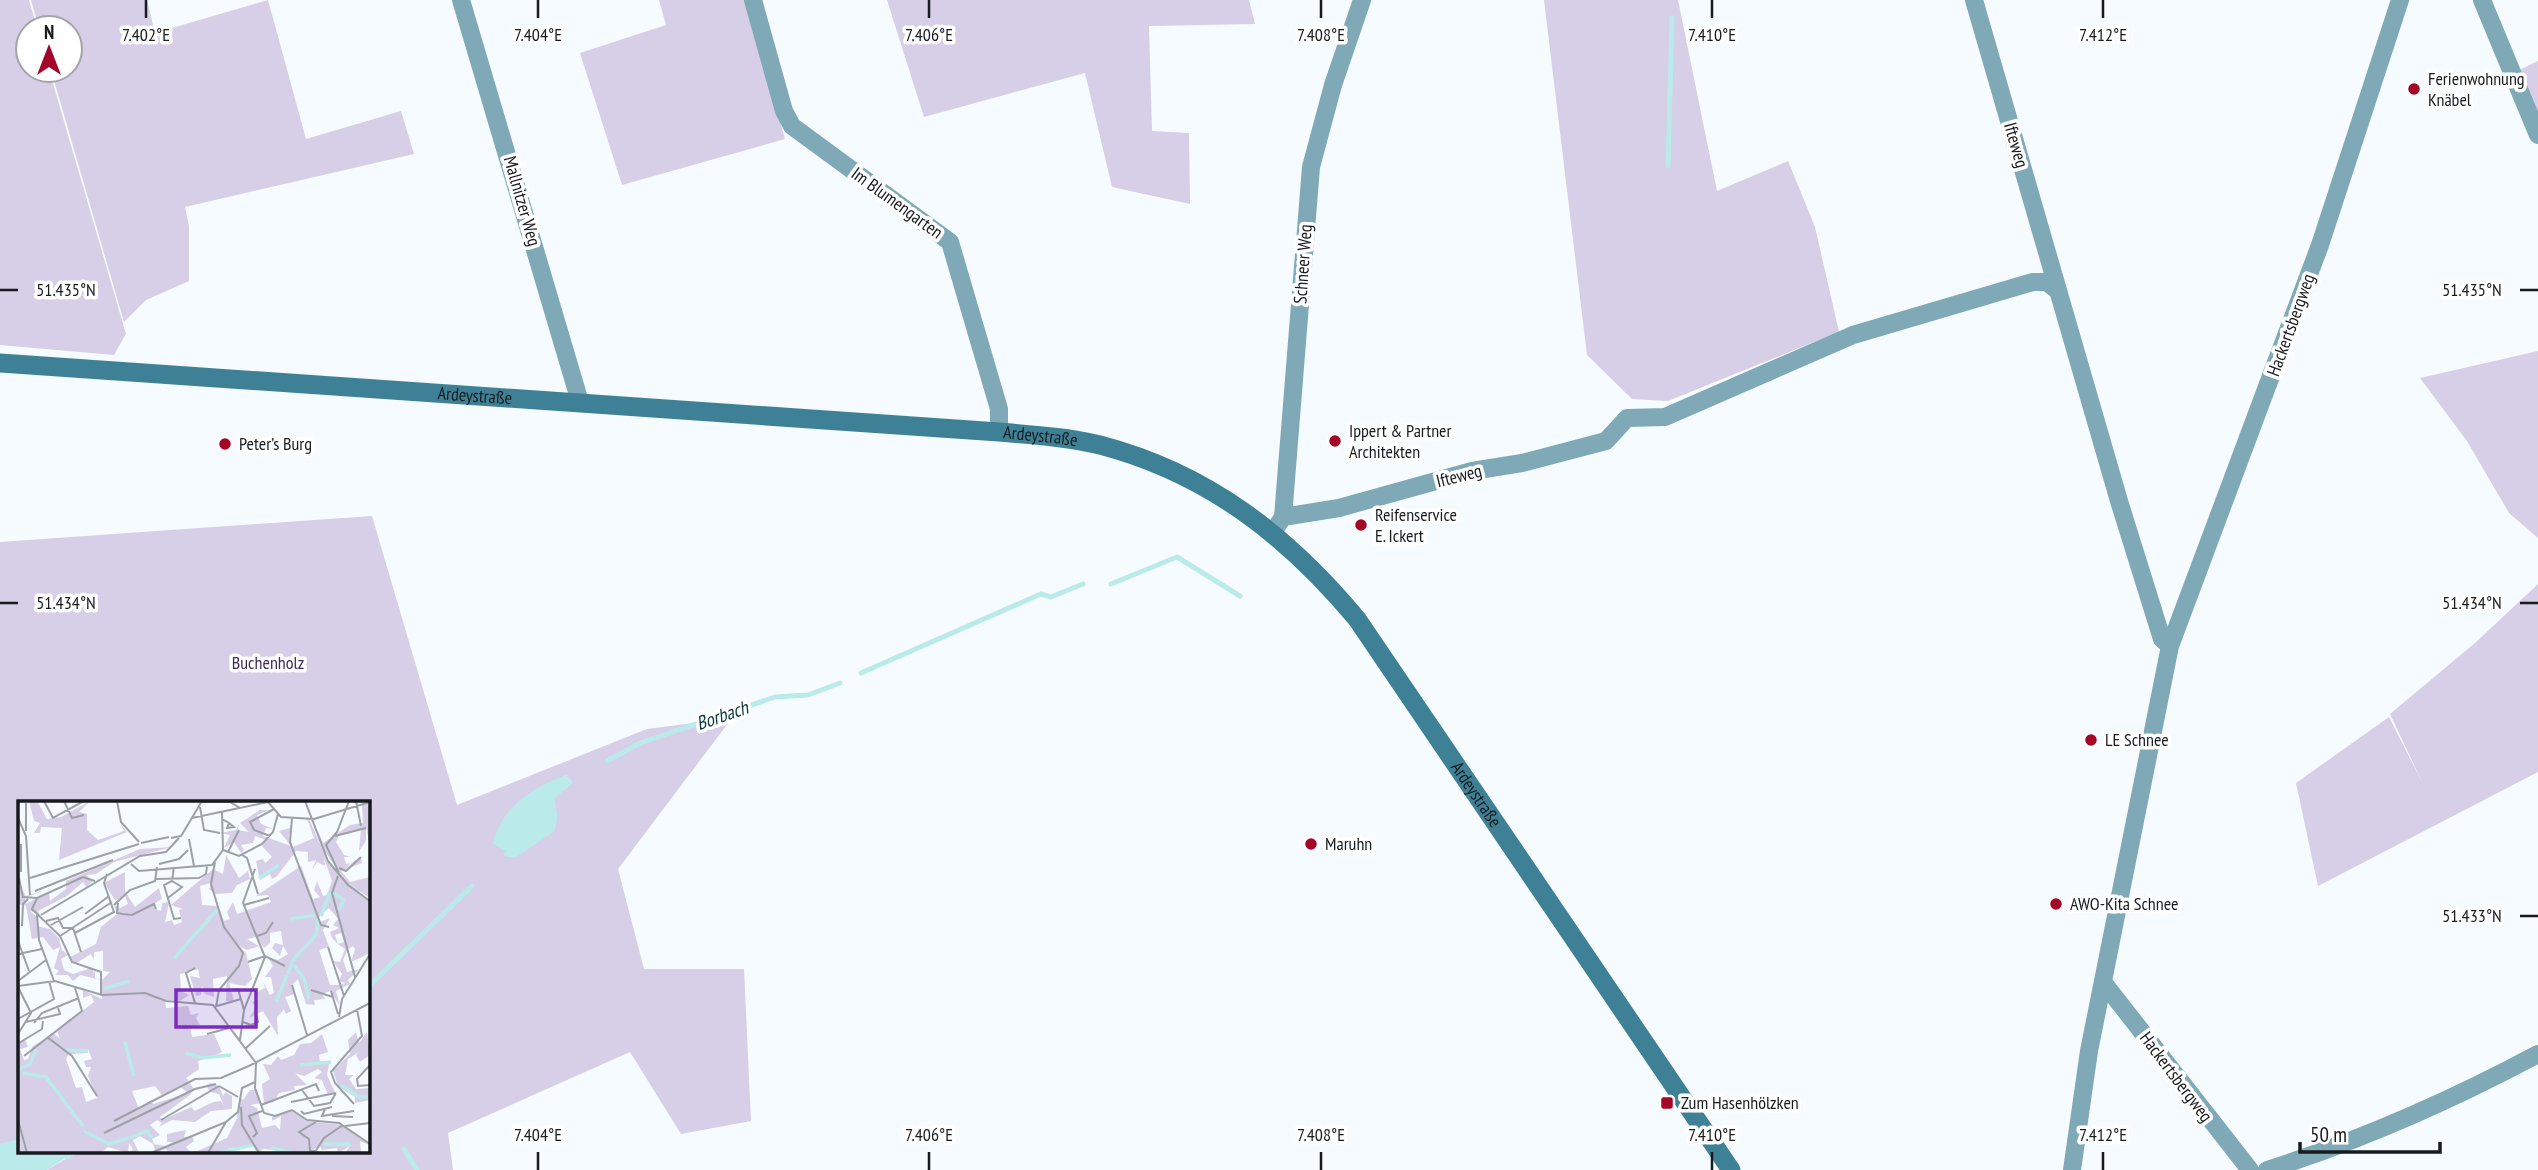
<svg xmlns="http://www.w3.org/2000/svg" width="2538" height="1170" font-family="'PT Sans Narrow',sans-serif">
	<rect width="100%" height="100%" fill="#f6fbff"/>
	<path fill="#d7cee7" fill-rule="evenodd" d="M 0,0 L 29,0 L 37,28 L 28,28 L 28,70 L 49,70 L 126,334 L 114,355 L 0,345 Z
		M 31,0 L 147,0 L 155,33 L 268,0 L 306,139 L 401,111 L 414,154 L 185,207 L 189,226 L 189,281 L 146,300 L 124,322 L 51,70 L 70,70 L 70,28 L 39,28 Z
		M 659,0 L 745,0 L 785,139 L 622,185 L 580,53 L 666,25 Z
		M 887,0 L 1249,0 L 1255,24 L 1149,26 L 1152,131 L 1189,133 L 1190,204 L 1112,187 L 1085,73 L 924,117 Z
		M 1544,0 L 1678,0 L 1717,191 L 1788,161 L 1815,227 L 1839,332 L 1668,401 L 1632,399 L 1587,355 Z
		M 2538,61 L 2538,120 L 2517,71 Z
		M 2538,351 L 2538,538 L 2509,513 L 2467,441 L 2420,378 Z
		M 372,516 L 457,805 L 647,729 L 732,718 L 618,869 L 644,969 L 744,969 L 751,1121 L 681,1134 L 630,1052 L 448,1133 L 453,1170 L 47,1170 L 67,1158 L 59,1151 L 368,1151 L 368,802 L 19,802 L 19,1140 L 0,1144 L 0,542 ZM 566,775 L 570,782 L 552,797 L 555,819 L 506,854 Z
		M 2538,584 L 2538,772 L 2318,886 L 2296,783 L 2389,717 L 2423,784 L 2390,714 L 2475,643 Z"/>
	<path fill="#baebea" d="M 566,775 L 570,782 L 552,797 L 555,819 L 552,830 C 528,846 518,864 493,843 C 502,806 532,788 566,775 Z
		M 19,1139 L 19,1151 L 59,1151 L 67,1157 L 47,1170 L 0,1170 L 0,1144 Z"/>
	<g fill="none" stroke-linecap="round" stroke-linejoin="round">
		<path stroke="#baebea" stroke-width="5" d="M 1668,166 L 1672,18
			M 1111,584 L 1177,557 L 1240,596
			M 861,673 L 1041,594 L 1051,597 L 1083,584
			M 607,761 L 640,743 L 775,697 L 808,695 L 840,683
			M 506,854 L 515,855 L 552,830 L 555,819 L 552,797 L 570,782
			M 368,987 L 472,886
			M 404,1149 L 417,1170
			M 67,1157 L 76,1151"/>
		<path stroke="#7fa9b7" stroke-width="18" d="M 461,0 L 580,402
			M 753,0 L 784,111 L 792,126 L 950,242 L 999,409 L 999,432
			M 1974,0 L 2119,501 L 2162,639 L 2170,646
			M 2482,0 L 2538,135
			M 1283,517 L 1339,508 L 1472,471 L 1522,463 L 1606,441 L 1627,418 L 1665,417 L 1853,335 L 2033,282 L 2047,282 L 2058,291
			M 1277,526 L 1283,517 L 1311,167 L 1333,85 L 1362,0
			M 2103,982 L 2250,1170
			M 2072,1170 L 2089,1051 L 2170,646 L 2320,245 L 2400,0
			M 2267,1170 C 2362,1140 2450,1101 2538,1054"/>
		<path stroke="#3e8196" stroke-width="19" id="s1" d="M 0,363 L 999,432 C 1033,435 1067,437 1100,445 C 1207,473 1287,535 1357,619 L 1731,1170"/>
	</g>
	<path fill="none" stroke="#181b1d" stroke-width="2.5" d="M 146,0 L 146,18M 538,0 L 538,18M 929,0 L 929,18M 1321,0 L 1321,18M 1712,0 L 1712,18M 2103,0 L 2103,18M 0,290 L 18,290M 2520,290 L 2538,290M 0,603 L 18,603M 2520,603 L 2538,603M 2520,916 L 2538,916M 538,1152 L 538,1170M 929,1152 L 929,1170M 1321,1152 L 1321,1170M 1712,1152 L 1712,1170M 2103,1152 L 2103,1170"/>
	<g fill="#a30626" stroke="#fff" stroke-width="2.5">
		<circle cx="2414" cy="89" r="7"/>
		<circle cx="1335" cy="441" r="7"/>
		<circle cx="225" cy="444" r="7"/>
		<circle cx="1361" cy="525" r="7"/>
		<circle cx="2091" cy="740" r="7"/>
		<circle cx="1311" cy="844" r="7"/>
		<circle cx="2056" cy="904" r="7"/>
		<rect x="1660" y="1096" width="14" height="14" rx="3.5"/>
	</g>
	<g text-anchor="middle" stroke-width="7" stroke-linejoin="round" paint-order="stroke">
		<g font-size="18" fill="#181b1d" stroke="#fff" text-anchor="start">
			<text x="2428" y="85">Ferienwohnung<tspan x="2428" dy="21">Knäbel</tspan></text>
			<text x="1349" y="437">Ippert &amp; Partner<tspan x="1349" dy="21">Architekten</tspan></text>
			<text x="239" y="450">Peter’s Burg</text>
			<text x="1375" y="521">Reifenservice<tspan x="1375" dy="21">E. Ickert</tspan></text>
			<text x="2105" y="746">LE Schnee</text>
			<text x="1325" y="850">Maruhn</text>
			<text x="2070" y="910">AWO-Kita Schnee</text>
			<text x="1681" y="1109">Zum Hasenhölzken</text>
		</g>
		<g font-size="18" fill="#181b1d" stroke="#fff">
			<text transform="translate(2016 145) rotate(74)" y="6">Ifteweg</text>
			<text transform="translate(522 201) rotate(74)" y="6">Mallnitzer Weg</text>
			<text transform="translate(897 203) rotate(36)" y="6">Im Blumengarten</text>
			<text transform="translate(1303 264) rotate(-86)" y="6">Schneer Weg</text>
			<text transform="translate(2291 325) rotate(-70)" y="6">Hackertsbergweg</text>
			<text dy="6" stroke="none"><textPath href="#s1" startOffset="476">Ardeystraße</textPath></text>
			<text dy="6" stroke="none"><textPath href="#s1" startOffset="1043">Ardeystraße</textPath></text>
			<text transform="translate(1459 476) rotate(-14)" y="6">Ifteweg</text>
			<text dy="6" stroke="none"><textPath href="#s1" startOffset="1631">Ardeystraße</textPath></text>
			<text transform="translate(2176 1077) rotate(53)" y="6">Hackertsbergweg</text>
		</g>
		<g font-size="18" fill="#3e2b59" stroke="#fff">
			<text x="268" y="669">Buchenholz</text>
		</g>
		<g font-size="19" font-style="italic" fill="#0c3a3a" stroke="#fff">
			<text transform="translate(722 715) rotate(-19)" y="7">Borbach</text>
		</g>
	</g>
	<g transform="translate(18 801)">
		<rect width="352" height="352" fill="#f6fbff"/>
		<path d="M 11,0 L 19,0 L 29,18 L 43,16 L 72,0 L 61,11 L 69,13 L 69,29 L 80,39 L 106,30 L 102,22 L 109,31 L 41,59 L 44,27 L 23,26 L 22,32 L 16,32 L 22,22 L 16,20 ZM 352,1 L 352,46 L 348,26 L 348,40 L 341,50 L 343,28 L 321,34 L 318,41 L 326,54 L 333,56 L 326,56 L 328,63 L 332,62 L 329,67 L 336,60 L 343,56 L 344,62 L 323,70 L 332,81 L 352,76 L 352,97 L 338,88 L 321,71 L 304,46 L 295,19 L 305,42 L 332,24 L 345,22 L 344,3 ZM 242,9 L 251,9 L 239,14 L 243,23 L 255,28 L 248,27 L 245,35 L 273,45 L 261,30 L 272,27 L 275,18 L 291,18 L 310,61 L 352,101 L 352,152 L 333,161 L 337,148 L 335,145 L 330,148 L 325,159 L 329,171 L 341,168 L 330,179 L 332,183 L 318,190 L 322,205 L 312,190 L 304,193 L 307,198 L 296,199 L 297,204 L 288,203 L 280,178 L 273,185 L 277,193 L 267,196 L 273,210 L 268,213 L 266,208 L 259,216 L 260,235 L 245,210 L 231,217 L 238,207 L 234,201 L 240,199 L 237,192 L 247,187 L 245,181 L 252,194 L 256,192 L 253,176 L 247,176 L 255,165 L 250,156 L 260,159 L 270,153 L 265,145 L 262,155 L 254,147 L 257,142 L 265,144 L 263,130 L 252,132 L 252,142 L 246,147 L 239,136 L 229,138 L 241,145 L 229,149 L 221,145 L 228,152 L 234,178 L 227,185 L 211,182 L 216,200 L 208,200 L 209,175 L 195,178 L 196,196 L 187,193 L 184,185 L 183,194 L 178,195 L 172,175 L 182,177 L 180,168 L 162,173 L 163,190 L 171,194 L 162,200 L 147,199 L 148,207 L 170,205 L 173,214 L 181,212 L 178,217 L 182,224 L 172,225 L 174,236 L 196,233 L 204,251 L 196,255 L 214,251 L 180,260 L 181,268 L 168,277 L 176,288 L 172,294 L 142,316 L 144,319 L 173,306 L 177,310 L 195,301 L 203,300 L 206,305 L 201,293 L 192,291 L 188,284 L 193,282 L 201,285 L 205,295 L 207,291 L 214,295 L 214,308 L 193,310 L 177,321 L 154,319 L 141,326 L 144,322 L 139,319 L 132,324 L 142,334 L 134,338 L 136,343 L 147,345 L 155,341 L 149,341 L 149,333 L 168,329 L 166,336 L 174,335 L 176,340 L 168,346 L 173,352 L 151,352 L 148,348 L 133,352 L 137,349 L 135,343 L 122,335 L 115,339 L 121,352 L 112,352 L 115,348 L 111,342 L 110,352 L 90,346 L 83,352 L 0,352 L 0,244 L 7,238 L 10,246 L 2,248 L 6,259 L 10,258 L 14,246 L 35,232 L 42,238 L 39,229 L 76,201 L 73,194 L 65,197 L 65,189 L 84,198 L 84,179 L 92,171 L 85,170 L 85,150 L 76,151 L 76,159 L 73,153 L 57,163 L 52,156 L 78,143 L 83,126 L 99,113 L 96,104 L 102,107 L 110,103 L 107,95 L 97,99 L 86,82 L 107,71 L 107,90 L 117,106 L 141,87 L 144,98 L 137,102 L 138,108 L 143,110 L 144,102 L 151,101 L 147,121 L 154,119 L 156,124 L 164,121 L 161,109 L 165,108 L 153,104 L 195,68 L 205,73 L 208,54 L 221,77 L 230,70 L 232,78 L 219,84 L 214,92 L 197,93 L 191,88 L 193,82 L 182,85 L 184,104 L 200,105 L 206,120 L 212,118 L 209,111 L 215,101 L 219,113 L 253,101 L 250,94 L 238,95 L 283,65 L 295,98 L 302,96 L 296,89 L 299,80 L 305,95 L 309,94 L 314,80 L 306,57 L 307,65 L 299,61 L 294,69 L 298,59 L 290,61 L 290,51 L 278,50 L 259,75 L 254,78 L 252,73 L 242,79 L 238,60 L 245,58 L 247,62 L 254,56 L 244,45 L 248,39 L 237,35 L 235,42 L 223,44 L 226,49 L 223,52 L 216,41 L 206,47 L 212,34 L 202,32 L 218,29 L 221,23 L 220,29 L 231,31 L 222,22 ZM 275,18 L 289,18 L 296,37 L 275,46 L 271,35 ZM 311,107 L 320,118 L 315,124 L 321,127 L 312,131 L 314,137 L 320,143 L 317,134 L 323,132 L 326,141 L 320,143 L 327,148 L 322,161 L 315,160 L 324,173 L 321,180 L 327,182 L 323,184 L 312,184 L 301,149 L 311,146 L 305,129 L 312,117 L 302,121 L 301,116 ZM 70,248 L 74,258 L 66,260 L 68,266 L 73,266 L 70,275 L 79,297 L 68,301 L 64,286 L 58,287 L 48,258 L 51,253 L 70,252 ZM 137,285 L 144,294 L 161,285 L 170,292 L 135,303 L 133,299 L 121,308 L 114,290 ZM 154,46 L 96,61 L 78,73 L 68,74 L 75,80 L 68,86 L 65,81 L 49,95 L 20,110 L 22,114 L 12,110 L 19,116 L 19,125 L 32,128 L 41,137 L 44,149 L 50,154 L 43,158 L 46,169 L 55,173 L 73,167 L 76,172 L 77,167 L 77,177 L 83,179 L 62,174 L 55,180 L 50,174 L 37,174 L 41,170 L 36,167 L 42,146 L 35,149 L 25,136 L 14,138 L 8,105 L 0,103 L 0,83 L 8,95 L 27,89 L 7,97 L 8,103 L 31,91 L 32,100 L 48,88 L 48,80 L 122,48 ZM 338,231 L 341,242 L 349,231 L 352,254 L 342,261 L 338,254 L 341,251 L 330,258 L 327,274 L 336,274 L 331,278 L 338,288 L 352,287 L 352,299 L 337,302 L 337,296 L 320,285 L 315,270 L 332,253 L 330,239 ZM 304,233 L 310,251 L 301,254 L 302,262 L 311,263 L 309,274 L 317,291 L 310,294 L 304,279 L 296,277 L 304,271 L 300,268 L 286,275 L 277,272 L 289,284 L 276,285 L 277,289 L 261,292 L 256,301 L 246,303 L 244,283 L 252,278 L 245,263 L 253,264 L 260,255 L 263,259 L 276,254 L 282,243 L 293,242 ZM 232,289 L 239,289 L 243,302 L 232,304 L 239,307 L 244,327 L 257,324 L 262,329 L 263,315 L 254,320 L 254,316 L 273,309 L 288,320 L 325,324 L 352,344 L 342,340 L 343,352 L 327,352 L 332,345 L 320,352 L 319,347 L 304,349 L 302,345 L 289,352 L 245,348 L 240,352 L 235,345 L 211,347 L 210,352 L 177,351 L 209,337 L 219,317 L 222,296 L 225,299 Z" fill="#d7cee7" fill-rule="evenodd"/>
		<path fill="none" stroke="#baebea" stroke-width="3.5" d="M 241,77 L 261,64M 316,92 L 326,99 L 321,109M 303,115 L 312,92M 272,118 L 297,114M 156,157 L 200,108M 276,164 L 286,178 L 291,198M 270,173 L 275,159 L 298,134 L 300,118M 86,188 L 111,180M 258,201 L 269,174M 107,241 L 116,275M 48,249 L 70,250M 167,252 L 185,257 L 213,254M 282,264 L 313,261M 0,269 L 12,263 L 18,249M 5,272 L 28,276 L 65,325M 323,284 L 341,296 L 352,296M 66,330 L 91,343 L 111,337M 112,337 L 129,330 L 134,337M 305,343 L 333,343M 253,347 L 275,352M 200,352 L 235,344"/>
		<path fill="none" stroke="#9da1a5" stroke-width="2" d="M 26,0 L 35,17 L 66,0M 46,0 L 54,17 L 66,14M 99,0 L 103,21 L 121,41M 249,0 L 263,16 L 296,18 L 352,1M 287,0 L 310,60 L 330,84 L 352,100M 338,0 L 343,25M 184,1 L 212,1 L 222,7M 8,2 L 8,30M 182,6 L 186,29 L 202,32M 0,17 L 8,35 L 12,94M 174,17 L 250,1M 274,17 L 272,41 L 303,124 L 311,126M 204,18 L 211,22 L 209,27 L 216,26 L 211,22M 252,35 L 236,29 L 232,21 L 256,8M 317,35 L 348,27M 153,37 L 163,35 L 184,0M 171,38 L 176,65M 123,42 L 151,36M 3,43 L 3,71M 205,49 L 221,55 L 244,43 L 255,31 L 260,13M 210,51 L 221,29M 224,54 L 229,57 L 240,93M 197,61 L 193,83 L 206,126 L 225,152 L 221,165 L 201,189 L 198,206M 113,63 L 121,70 L 194,64 L 205,49 L 204,11M 141,63 L 161,58 L 170,49M 156,66 L 154,80 L 146,84 L 156,118 L 163,117M 321,67 L 328,70 L 343,56M 321,72 L 308,44 L 319,31 L 331,0M 320,75 L 314,92 L 337,176M 1,77 L 5,96 L 19,97M 12,77 L 121,43M 138,78 L 181,77 L 188,73 L 189,65M 17,90 L 95,59M 19,97 L 14,108 L 42,135 L 54,161 L 83,171 L 83,194M 19,97 L 65,76 L 77,80M 150,97 L 164,86 L 154,80M 100,102 L 99,112 L 105,113 L 114,114 L 136,103 L 138,108M 96,104 L 112,89 L 137,80 L 139,66M 226,104 L 251,97M 19,113 L 21,139 L 36,180M 67,113 L 91,95M 23,114 L 122,55 L 148,51 L 161,37M 28,120 L 40,117 L 45,127 L 55,127 L 63,151M 33,124 L 65,106M 4,125 L 5,103 L 10,98M 57,132 L 96,111 L 86,82 L 89,73M 42,135 L 94,101M 239,135 L 248,132 L 255,121M 0,140 L 11,170M 310,146 L 326,195M 0,153 L 24,148M 230,161 L 247,155 L 267,165M 0,180 L 28,159M 274,184 L 289,234M 0,185 L 37,180 L 84,194 L 127,192 L 148,200 L 195,204 L 238,262 L 237,287 L 246,312 L 257,315 L 274,309 L 289,319 L 321,322 L 352,343M 0,186 L 13,212 L 0,233M 213,189 L 220,188 L 226,209M 293,189 L 315,196M 313,190 L 320,213M 177,202 L 168,172 L 177,167M 199,205 L 223,198M 321,216 L 324,198 L 352,153M 0,218 L 36,198 L 31,180M 8,221 L 42,213 L 40,207M 225,221 L 233,224 L 240,221 L 239,215M 16,222 L 24,212 L 61,197M 189,233 L 211,227M 29,236 L 54,255 L 79,295M 222,239 L 226,209 L 247,156 L 225,102 L 237,68M 1,242 L 24,228 L 25,220M 228,247 L 252,225M 6,255 L 64,210 L 57,187M 352,264 L 339,278 L 340,285 L 352,284M 201,285 L 220,296M 284,289 L 296,305 L 312,302 L 318,292M 273,301 L 318,292M 336,303 L 317,282 L 313,271 L 344,235 L 339,208M 243,304 L 298,283 L 301,290M 223,306 L 224,324 L 241,352M 307,308 L 304,315 L 336,310M 283,310 L 286,313 L 314,306M 314,315 L 335,316M 0,319 L 9,352M 143,319 L 201,285M 96,320 L 177,278 L 203,277 L 233,264 L 352,202M 327,325 L 352,322M 86,332 L 177,288 L 198,283M 235,336 L 239,332 L 231,315 L 244,310M 297,350 L 292,350 L 291,338 L 281,331 L 298,321M 297,351 L 306,337 L 325,324M 133,352 L 208,321M 190,352 L 208,321 L 220,311 L 224,287 L 237,281"/>
		<path fill="#7b2cbf" fill-opacity="0.15" stroke="#7b2cbf" stroke-width="3.5" d="M 158,189 L 238,189 L 238,226 L 158,226 Z"/>
		<rect width="352" height="352" fill="none" stroke="#181b1d" stroke-width="3.5"/>
	</g>
	<g font-size="18" text-anchor="middle" fill="#181b1d" stroke="#fff" stroke-width="7" stroke-linejoin="round" paint-order="stroke">
		<text x="146" y="41">7.402°E</text>
		<text x="538" y="41">7.404°E</text>
		<text x="929" y="41">7.406°E</text>
		<text x="1321" y="41">7.408°E</text>
		<text x="1712" y="41">7.410°E</text>
		<text x="2103" y="41">7.412°E</text>
		<text x="66" y="296">51.435°N</text>
		<text x="2472" y="296">51.435°N</text>
		<text x="66" y="609">51.434°N</text>
		<text x="2472" y="609">51.434°N</text>
		<text x="2472" y="922">51.433°N</text>
		<text x="538" y="1141">7.404°E</text>
		<text x="929" y="1141">7.406°E</text>
		<text x="1321" y="1141">7.408°E</text>
		<text x="1712" y="1141">7.410°E</text>
		<text x="2103" y="1141">7.412°E</text>
	</g>
	<g transform="translate(49 49)"><circle r="33" fill="#ffffff" stroke="#a3a4a5" stroke-width="2"/>
	<path d="M0-5L12 26L0 18L-12 26Z" fill="#a30626"/>
	<text y="-10" font-size="19" font-weight="bold" text-anchor="middle" fill="#181b1d">N</text>
	</g>
	<path d="M2300 1142v10h140v-10" fill="none" stroke="#181b1d" stroke-width="3.5"/>
	<text x="2310" y="1142" font-size="21" fill="#181b1d" stroke="#ffffff" stroke-width="5" paint-order="stroke">50 m</text>
</svg>
